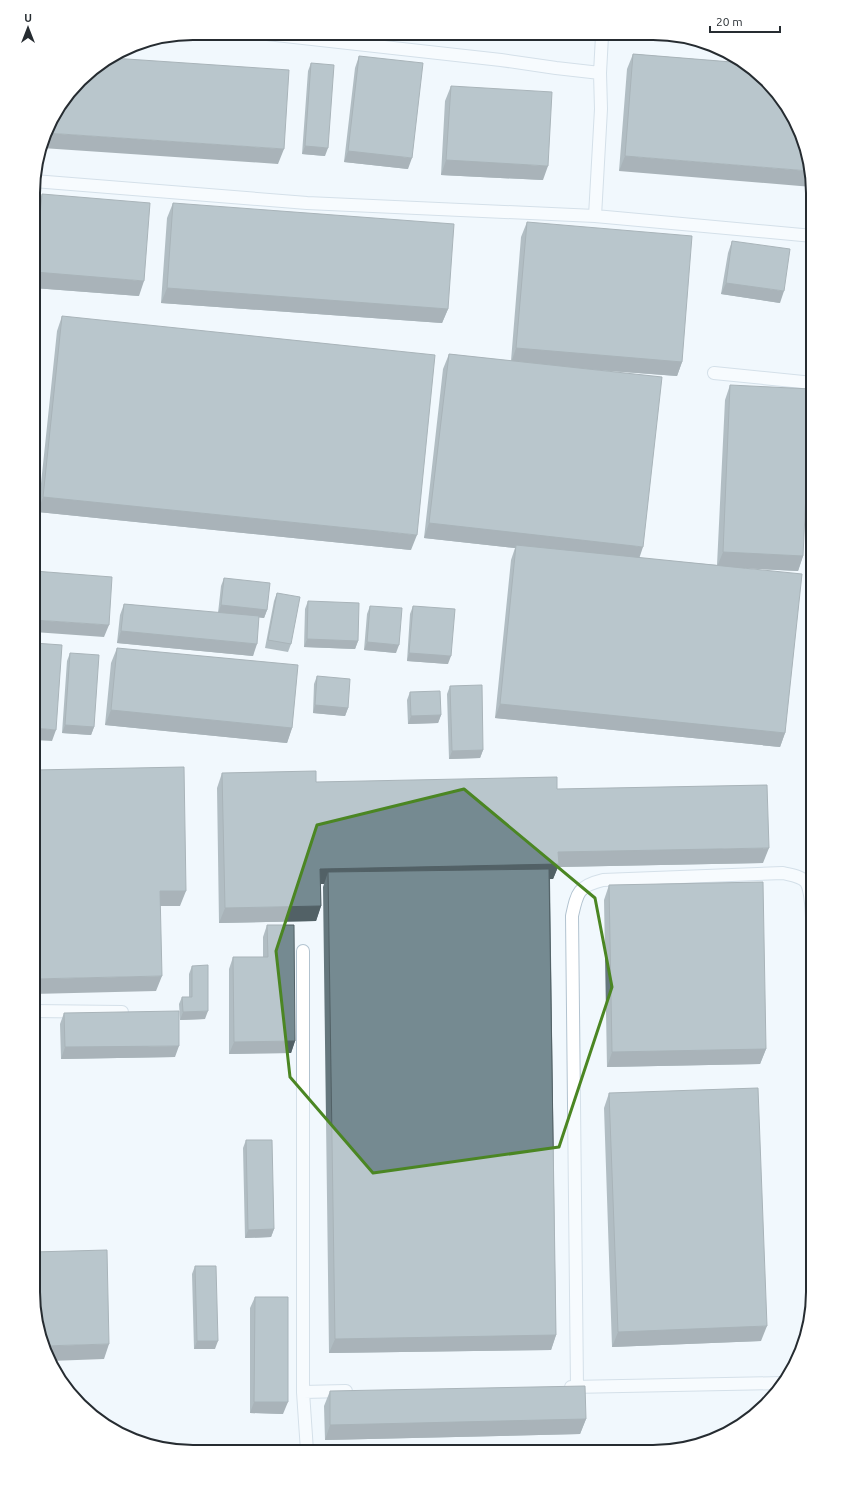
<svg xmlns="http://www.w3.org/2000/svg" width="846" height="1485" font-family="Ubuntu,sans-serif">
	<rect width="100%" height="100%" fill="#f1f8fd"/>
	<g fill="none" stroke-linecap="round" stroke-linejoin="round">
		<defs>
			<path id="lane" d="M 258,33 L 501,60 L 556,68 L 600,73 L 601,109 L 595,216 L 813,236
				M 600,73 L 602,36
				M 34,181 L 307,203 L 595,216
				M 714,373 L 813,383
				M 303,951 L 303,1392
				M 33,1011 L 122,1012
				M 571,1387 L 783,1383
				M 577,1387 L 572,916 C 577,893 578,886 603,880 L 783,873 C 791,875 801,876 806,882 C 814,894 812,939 813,955
				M 307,1451 L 303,1392 L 346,1391"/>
		</defs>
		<use href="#lane" stroke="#b2c3d0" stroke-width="14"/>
		<use href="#lane" stroke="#fff" stroke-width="12"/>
	</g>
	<path fill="#65777d" d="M 633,54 L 744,63 L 619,171 L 627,69 Z
		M 359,56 L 408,169 L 344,162 L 355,68 Z
		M 311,63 L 325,156 L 302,154 L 308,71 Z
		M 451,86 L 543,180 L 441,175 L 445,101 Z
		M 42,194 L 139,296 L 34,288 L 34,231 L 36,209 Z
		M 173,203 L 448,309 L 442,323 L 161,303 L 167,218 Z
		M 527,222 L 682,362 L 677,376 L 595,370 L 639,558 L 717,565 L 725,400 L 730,385 L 803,556 L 798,571 L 745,568 L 785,733 L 780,747 L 495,718 L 511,560 L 515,548 L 424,538 L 443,369 L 449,354 L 511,361 L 521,237 Z
		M 732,241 L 780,303 L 721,294 L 728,253 Z
		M 62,316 L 411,550 L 38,512 L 57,331 Z
		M 224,578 L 267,610 L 264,618 L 259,617 L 253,656 L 117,643 L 120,615 L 124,604 L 218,613 L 221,586 Z
		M 277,593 L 291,644 L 288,652 L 265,648 L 274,601 Z
		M 308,601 L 358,641 L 355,649 L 304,647 L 305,609 Z
		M 370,606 L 396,653 L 364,650 L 367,614 Z
		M 413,606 L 448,664 L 407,661 L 410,614 Z
		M 117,648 L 292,728 L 287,743 L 105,725 L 111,663 Z
		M 70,653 L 94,727 L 91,735 L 62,733 L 67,661 Z
		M 317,676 L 348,708 L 345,716 L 313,713 L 314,684 Z
		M 450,686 L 483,750 L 480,758 L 449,759 L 447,694 Z
		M 410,692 L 441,715 L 438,723 L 408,724 L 407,700 Z
		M 222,773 L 316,782 L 557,789 L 763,863 L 558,867 L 553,879 L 550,879 L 556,1335 L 551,1350 L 329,1353 L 323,887 L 324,884 L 321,884 L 321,906 L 316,921 L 219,923 L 217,788 Z
		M 609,885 L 766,1049 L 760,1064 L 607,1067 L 604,900 Z
		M 267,925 L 295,1041 L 291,1053 L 229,1054 L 229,969 L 233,957 L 263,957 L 263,937 Z
		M 192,966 L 205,1019 L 180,1020 L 179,1004 L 182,997 L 189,997 L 189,974 Z
		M 64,1013 L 175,1057 L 61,1059 L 60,1024 Z
		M 609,1093 L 761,1341 L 612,1347 L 604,1108 Z
		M 246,1140 L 274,1229 L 271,1237 L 245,1238 L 243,1148 Z
		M 195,1266 L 215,1349 L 194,1349 L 192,1274 Z
		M 255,1297 L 283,1414 L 250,1413 L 250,1308 Z
		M 330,1391 L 586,1419 L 580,1434 L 325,1440 L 324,1406 Z"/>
	<path fill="#526166" d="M 46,133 L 284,149 L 278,164 L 42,148 Z
		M 305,146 L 328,148 L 325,156 L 302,154 Z
		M 348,151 L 412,158 L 408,169 L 344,162 Z
		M 625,156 L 809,171 L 812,187 L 619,171 Z
		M 446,160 L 548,166 L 543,180 L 441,175 Z
		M 35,272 L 144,281 L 139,296 L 34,288 L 34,274 Z
		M 726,283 L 784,291 L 780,303 L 721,294 Z
		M 167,288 L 448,309 L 442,323 L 161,303 Z
		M 516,348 L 682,362 L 677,376 L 511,363 Z
		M 43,497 L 417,535 L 411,550 L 38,512 Z
		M 429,523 L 643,547 L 638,562 L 516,545 L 515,548 L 424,538 Z
		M 723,552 L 803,556 L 798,571 L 717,567 Z
		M 221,605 L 267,610 L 264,618 L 218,613 Z
		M 34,620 L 109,625 L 104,637 L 34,632 Z
		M 121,631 L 257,644 L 253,656 L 117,643 Z
		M 307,639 L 358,641 L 355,649 L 304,647 Z
		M 367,642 L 399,645 L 396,653 L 364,650 Z
		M 409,653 L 451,656 L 448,664 L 407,661 Z
		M 500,704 L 785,733 L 780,747 L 495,718 Z
		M 315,705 L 348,708 L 345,716 L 313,713 Z
		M 111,710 L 292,728 L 287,743 L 105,725 Z
		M 441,715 L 438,723 L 408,724 L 411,716 Z
		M 65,725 L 94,727 L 91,735 L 62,733 Z
		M 34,728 L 56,730 L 52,741 L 34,740 Z
		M 483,750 L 480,758 L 449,759 L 452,751 Z
		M 769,848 L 763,863 L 558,867 L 553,879 L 328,884 L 328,872 L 324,884 L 315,884 L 320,869 L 558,852 Z
		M 160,891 L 186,891 L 180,906 L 155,906 Z
		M 321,906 L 316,921 L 219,923 L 225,908 Z
		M 162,976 L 156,991 L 33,994 L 33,979 Z
		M 208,1011 L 205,1019 L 180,1020 L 183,1012 Z
		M 295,1041 L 291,1053 L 229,1054 L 234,1042 Z
		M 179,1046 L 175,1057 L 61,1059 L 65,1047 Z
		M 766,1049 L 760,1064 L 607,1067 L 612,1052 Z
		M 274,1229 L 271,1237 L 245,1238 L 248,1230 Z
		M 767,1326 L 761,1341 L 612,1347 L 618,1332 Z
		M 556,1335 L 551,1350 L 329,1353 L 335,1339 Z
		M 197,1341 L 218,1341 L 215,1349 L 194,1349 Z
		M 109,1344 L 104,1359 L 50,1361 L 43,1346 Z
		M 254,1402 L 288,1402 L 283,1414 L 250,1413 Z
		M 586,1419 L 580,1434 L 325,1440 L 330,1425 Z"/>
	<path fill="#758a91" stroke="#526166" d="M 633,54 L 744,63 L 758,73 L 786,104 L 804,141 L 809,171 L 625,156 Z
		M 359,56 L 423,63 L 412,158 L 348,151 Z
		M 112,58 L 289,70 L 284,149 L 46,133 L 50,122 L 87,73 Z
		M 311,63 L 334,65 L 328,148 L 305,146 Z
		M 451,86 L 552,92 L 548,166 L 446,160 Z
		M 42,194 L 150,203 L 144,281 L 35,272 Z
		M 173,203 L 454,224 L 448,309 L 167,288 Z
		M 527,222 L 692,236 L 682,362 L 516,348 Z
		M 732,241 L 790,249 L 784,291 L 726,283 Z
		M 62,316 L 435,355 L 417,535 L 43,497 Z
		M 449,354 L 662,377 L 643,547 L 429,523 Z
		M 730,385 L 811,389 L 803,556 L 723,552 Z
		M 516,545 L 802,574 L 785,733 L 500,704 Z
		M 34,571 L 112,577 L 109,625 L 34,620 Z
		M 224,578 L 270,583 L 267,610 L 221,605 Z
		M 277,593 L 300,597 L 291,644 L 268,640 Z
		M 308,601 L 359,603 L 358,641 L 307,639 Z
		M 124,604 L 259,616 L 257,644 L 121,631 Z
		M 370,606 L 402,608 L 399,645 L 367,642 Z
		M 413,606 L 455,609 L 451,656 L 409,653 Z
		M 34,643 L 62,645 L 56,730 L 34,728 Z
		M 117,648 L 298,665 L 292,728 L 111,710 Z
		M 70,653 L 99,655 L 94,727 L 65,725 Z
		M 317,676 L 350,679 L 348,708 L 315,705 Z
		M 482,685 L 483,750 L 452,751 L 450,686 Z
		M 440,691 L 441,715 L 411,716 L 410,692 Z
		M 184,767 L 186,891 L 160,891 L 162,976 L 33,979 L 34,770 Z
		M 316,771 L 316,782 L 557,777 L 557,789 L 767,785 L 769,848 L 558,852 L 559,864 L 320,869 L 321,906 L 225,908 L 222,773 Z
		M 549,869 L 556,1335 L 335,1339 L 328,872 Z
		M 763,882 L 766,1049 L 612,1052 L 609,885 Z
		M 267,925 L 294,925 L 295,1041 L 234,1042 L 233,957 L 268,957 Z
		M 208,965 L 208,1011 L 183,1012 L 182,997 L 192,997 L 192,966 Z
		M 33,1010 L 35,1010 L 35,1054 L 33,1054 Z
		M 179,1011 L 179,1046 L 65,1047 L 64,1013 Z
		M 758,1088 L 767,1326 L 618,1332 L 609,1093 Z
		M 246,1140 L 272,1140 L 274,1229 L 248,1230 Z
		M 107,1250 L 109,1344 L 43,1346 L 42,1344 L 33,1292 L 33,1252 Z
		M 195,1266 L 216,1266 L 218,1341 L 197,1341 Z
		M 255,1297 L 288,1297 L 288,1402 L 254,1402 Z
		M 585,1386 L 586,1419 L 330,1425 L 330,1391 Z"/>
	<path d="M0 0H846V1485H0ZM 464,789 L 595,898 L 612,987 L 559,1147 L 373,1173 L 290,1077 L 276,951 L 317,825 Z" fill="#f1f8fd" fill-opacity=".55" fill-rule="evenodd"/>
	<path fill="none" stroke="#4b8623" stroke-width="3" stroke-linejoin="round" d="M 464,789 L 595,898 L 612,987 L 559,1147 L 373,1173 L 290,1077 L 276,951 L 317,825 Z"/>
	<path d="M0 0H846V1485H0ZM193 40H653A153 153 0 0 1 806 193V1292A153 153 0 0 1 653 1445H193A153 153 0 0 1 40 1292V193A153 153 0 0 1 193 40Z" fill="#fff" fill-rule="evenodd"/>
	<path fill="none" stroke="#262c31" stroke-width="2" d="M193 40H653A153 153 0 0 1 806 193V1292A153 153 0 0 1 653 1445H193A153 153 0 0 1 40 1292V193A153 153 0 0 1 193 40Z"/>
	<g transform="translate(28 28)" stroke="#ffffff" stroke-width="3" paint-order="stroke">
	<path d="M0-3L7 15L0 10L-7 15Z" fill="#262c31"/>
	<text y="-6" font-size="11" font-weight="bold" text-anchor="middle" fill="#262c31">U</text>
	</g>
	<path d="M710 26v6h70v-6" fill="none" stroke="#262c31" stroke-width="2"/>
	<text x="716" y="26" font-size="12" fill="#262c31" stroke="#ffffff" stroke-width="3" paint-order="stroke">20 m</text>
</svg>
